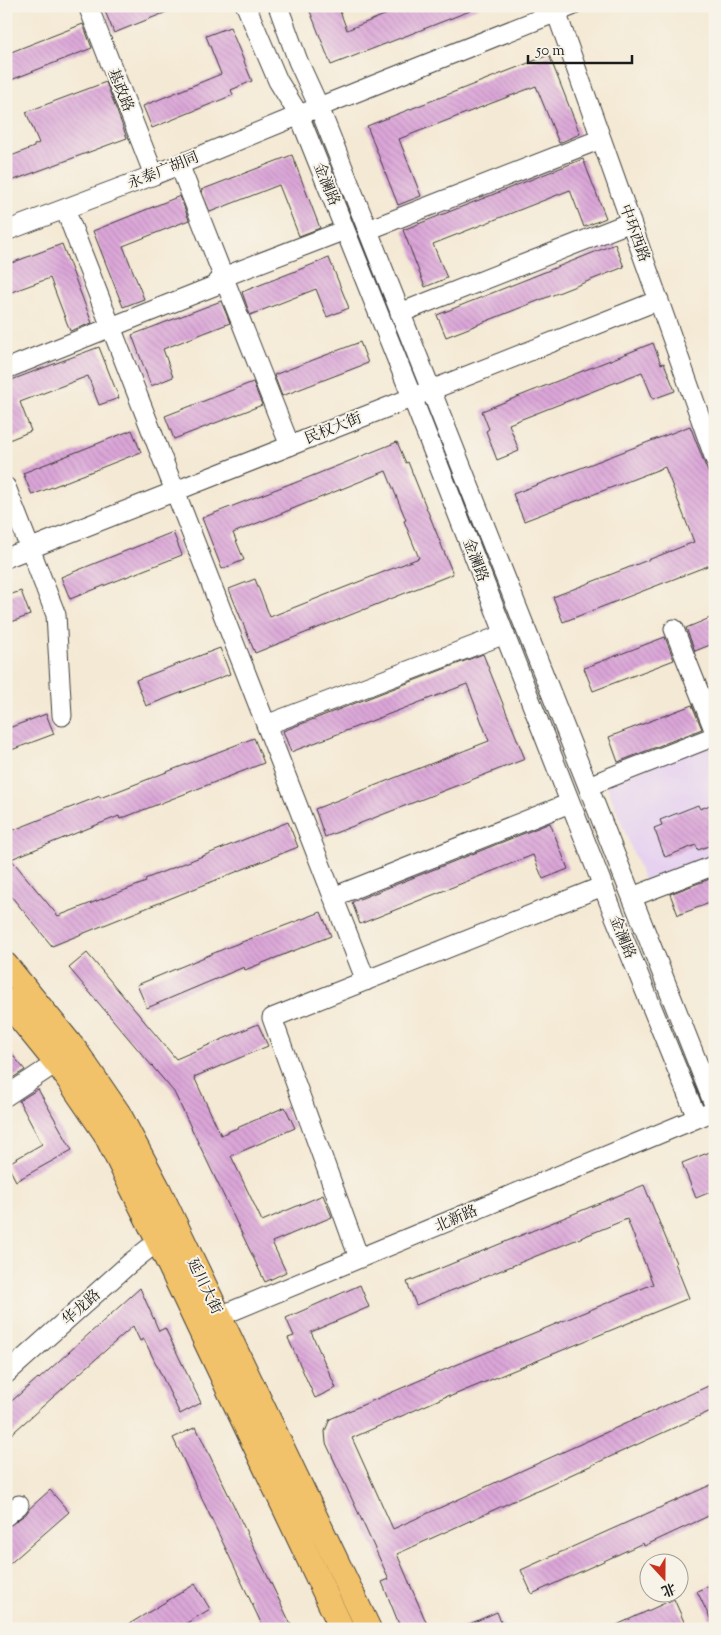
<svg xmlns="http://www.w3.org/2000/svg" width="721" height="1635" font-family="'Sorts Mill Goudy','Noto Serif SC',serif">
	<defs>
		<pattern id="building-back-hatch" width="6" height="6" patternUnits="userSpaceOnUse" patternTransform="scale(1.25)"><rect width="6" height="6" fill="#dba6d8"/><path d="M-1 5l2 2M0 0l6 6M5-1l2 2" fill="none" stroke="#bb8eb9"/></pattern>
	</defs>
	<rect width="100%" height="100%" fill="#f7f3e8"/>
	<filter id="ink" filterUnits="userSpaceOnUse"><feTurbulence type="fractalNoise" baseFrequency=".02" numOctaves="2"/><feDisplacementMap in="SourceGraphic" scale="10" xChannelSelector="R" yChannelSelector="G"/><feConvolveMatrix kernelMatrix="1 2 1 2 8 2 1 2 1" color-interpolation-filters="sRGB"/></filter>
	<filter id="wash" filterUnits="userSpaceOnUse"><feTurbulence type="fractalNoise" baseFrequency=".0096" numOctaves="4" result="noise"/><feDisplacementMap in="SourceGraphic" scale="20" xChannelSelector="R" yChannelSelector="G"/><feGaussianBlur stdDeviation="1.12" result="paint"/><feColorMatrix in="noise" values="0 0 0 0 0 0 0 0 0 0 0 0 0 0 0 0 0 1.4 0 .05"/><feComposite in="paint" operator="in"/></filter>
	<g filter="url(#wash)">
		<rect width="100%" height="100%" fill="#f4e9d4"/>
		<path fill="#e6d2f0" d="M 715,740 L 715,853 L 644,881 L 606,783 Z"/>
		<g id="blocks">
			<path fill="url(#building-back-hatch)" d="M 103,6 L 179,6 L 179,7 L 114,33 Z
				M 308,6 L 338,6 L 347,30 L 407,6 L 480,7 L 331,65 Z
				M 83,24 L 92,48 L 6,82 L 6,54 Z
				M 230,27 L 252,81 L 231,90 L 233,95 L 152,128 L 143,106 L 221,74 L 206,36 Z
				M 549,55 L 580,134 L 559,143 L 536,86 L 399,139 L 421,196 L 398,205 L 367,126 Z
				M 106,82 L 127,138 L 6,183 L 6,158 L 34,147 L 34,145 L 39,143 L 26,112 Z
				M 292,155 L 320,228 L 299,236 L 279,185 L 210,212 L 201,190 Z
				M 583,159 L 606,218 L 584,227 L 570,190 L 433,244 L 447,278 L 425,287 L 403,230 Z
				M 180,196 L 189,220 L 123,246 L 144,299 L 123,307 L 93,231 Z
				M 62,244 L 92,323 L 70,331 L 50,278 L 6,294 L 6,265 Z
				M 615,244 L 624,267 L 446,337 L 437,315 Z
				M 329,258 L 349,308 L 327,317 L 316,289 L 250,315 L 242,292 Z
				M 221,301 L 230,323 L 163,349 L 173,377 L 151,386 L 132,335 Z
				M 360,342 L 368,363 L 282,396 L 274,375 Z
				M 653,343 L 661,364 L 664,363 L 675,391 L 653,399 L 642,372 L 509,424 L 519,451 L 497,460 L 486,431 L 489,429 L 482,411 Z
				M 99,347 L 119,398 L 99,405 L 88,376 L 20,402 L 31,431 L 9,440 L 6,431 L 6,382 Z
				M 253,382 L 262,405 L 174,439 L 165,416 Z
				M 690,426 L 715,490 L 715,563 L 563,622 L 553,597 L 694,542 L 665,467 L 524,521 L 513,494 Z
				M 132,430 L 141,452 L 32,495 L 23,473 Z
				M 397,442 L 406,463 L 408,462 L 453,574 L 255,653 L 229,589 L 255,579 L 270,617 L 419,558 L 404,521 L 406,520 L 386,471 L 233,533 L 244,560 L 222,569 L 202,518 L 292,483 L 292,484 Z
				M 173,532 L 182,555 L 70,599 L 61,577 Z
				M 21,591 L 30,615 L 6,624 L 6,596 Z
				M 715,616 L 715,643 L 695,651 L 686,628 Z
				M 665,637 L 674,660 L 593,691 L 584,668 Z
				M 220,648 L 230,674 L 146,706 L 136,680 Z
				M 483,654 L 525,759 L 325,837 L 315,809 L 489,741 L 467,684 L 291,752 L 283,731 Z
				M 692,705 L 702,729 L 618,762 L 609,737 Z
				M 46,714 L 54,734 L 6,752 L 6,729 Z
				M 254,738 L 264,763 L 120,819 L 119,816 L 11,859 L 58,916 L 146,882 L 145,879 L 288,822 L 298,847 L 52,946 L 6,890 L 6,833 L 100,796 L 100,798 Z
				M 715,803 L 715,839 L 709,841 L 711,845 L 698,850 L 696,845 L 665,857 L 654,828 L 662,825 L 660,820 L 698,805 L 700,809 Z
				M 550,823 L 568,869 L 543,879 L 533,855 L 360,924 L 352,902 Z
				M 715,877 L 715,901 L 678,915 L 670,894 Z
				M 321,912 L 331,936 L 245,970 L 244,967 L 147,1008 L 137,985 L 226,948 Z
				M 87,953 L 176,1059 L 258,1024 L 268,1046 L 194,1077 L 221,1135 L 285,1107 L 295,1128 L 231,1156 L 262,1221 L 323,1195 L 332,1217 L 272,1242 L 286,1272 L 265,1282 L 174,1092 L 69,968 Z
				M 6,1047 L 25,1070 L 6,1082 Z
				M 38,1089 L 72,1150 L 16,1181 L 7,1164 L 42,1144 L 19,1101 Z
				M 715,1150 L 715,1190 L 696,1198 L 682,1163 Z
				M 644,1185 L 676,1263 L 675,1263 L 689,1298 L 449,1397 L 449,1395 L 352,1438 L 393,1529 L 715,1383 L 715,1409 L 397,1554 L 429,1629 L 401,1629 L 382,1582 L 389,1579 L 326,1443 L 325,1431 L 330,1419 L 439,1372 L 653,1284 L 627,1219 L 416,1305 L 407,1282 Z
				M 360,1285 L 369,1307 L 311,1332 L 336,1388 L 315,1398 L 288,1338 L 294,1336 L 286,1318 Z
				M 140,1288 L 159,1331 L 165,1328 L 201,1403 L 180,1414 L 144,1339 L 140,1341 L 133,1326 L 6,1439 L 6,1406 L 38,1378 L 39,1379 Z
				M 196,1427 L 293,1629 L 264,1629 L 173,1438 Z
				M 715,1483 L 715,1513 L 644,1546 L 643,1543 L 532,1594 L 521,1570 Z
				M 50,1490 L 69,1512 L 6,1567 L 6,1528 L 26,1514 L 30,1508 Z
				M 715,1583 L 715,1629 L 697,1591 Z
				M 195,1584 L 210,1609 L 177,1629 L 121,1629 Z
				M 674,1599 L 685,1624 L 676,1629 L 608,1629 Z
				M 497,1612 L 504,1629 L 458,1629 Z"/>
		</g>
	</g>
	<g filter="url(#ink)">
		<use href="#blocks" fill-opacity="0" stroke="#3c3b38" stroke-width="1"/>
		<g fill="none" stroke-linecap="round" stroke-linejoin="round">
			<defs>
				<path id="minor" d="M 88,6 L 154,175
					M 246,6 L 278,81 L 299,115 L 412,397 L 613,912 L 697,1118
					M 278,6 L 298,61 L 319,107 L 715,1107
					M 554,6 L 715,459
					M 179,164 L 290,446
					M 65,209 L 366,981
					M 368,230 L 601,139
					M 6,231 L 154,175 L 319,107 L 572,6
					M 400,313 L 631,222
					M 6,369 L 214,286 L 223,277 L 345,230
					M 6,487 L 56,615 L 62,716
					M 6,558 L 659,300
					M 674,629 L 715,732
					M 266,725 L 505,634
					M 588,786 L 715,736
					M 333,897 L 570,803
					M 632,897 L 715,865
					M 6,1096 L 56,1063
					M 359,1258 L 272,1018 L 603,886
					M 208,1321 L 707,1114
					M 6,1374 L 129,1264 L 158,1241
					M 6,1516 L 19,1505"/>
				<path id="major" d="M 6,965 L 76,1051 L 119,1114 L 158,1188 L 369,1629
					M 6,1001 L 62,1070 L 105,1133 L 158,1241 L 342,1629"/>
			</defs>
			<use href="#minor" stroke="#3c3b38" stroke-width="21"/>
			<use href="#major" stroke="#3c3b38" stroke-width="26"/>
			<use href="#minor" stroke="#fff" stroke-width="19"/>
			<use href="#major" stroke="#f2c26a" stroke-width="24"/>
		</g>
	</g>
	<g text-anchor="middle" stroke-width="4" stroke-linejoin="round" paint-order="stroke">
		<g font-size="15" fill="#1c1c1c" stroke="#f7f3e8">
			<text transform="translate(121 90) rotate(68)" y="5">基政路</text>
			<text transform="translate(163 170) rotate(-22)" y="5">永泰广胡同</text>
			<text transform="translate(327 184) rotate(68)" y="5">金澜路</text>
			<text transform="translate(635 233) rotate(70)" y="5">中环西路</text>
			<text transform="translate(333 428) rotate(-22)" y="5">民权大街</text>
			<text transform="translate(476 560) rotate(69)" y="5">金澜路</text>
			<text transform="translate(623 937) rotate(68)" y="5">金澜路</text>
			<text transform="translate(456 1218) rotate(-23)" y="5">北新路</text>
			<text transform="translate(205 1286) rotate(64)" y="5">延川大街</text>
			<text transform="translate(81 1307) rotate(-42)" y="5">华龙路</text>
		</g>
	</g>
	<rect width="721" height="1635" fill="none" stroke="#f7f3e8" stroke-width="25"/>
	<g transform="translate(664 1578) rotate(159)"><circle r="24" fill="#f7f3e8" stroke="#9f9d96"/>
	<path d="M0-4L9 19L0 12L-9 19Z" fill="#c8321e"/>
	<text y="-8" font-size="14" font-weight="bold" text-anchor="middle" fill="#1c1c1c">北</text>
	</g>
	<path d="M528 55v8h104v-8" fill="none" stroke="#1c1c1c" stroke-width="2.5"/>
	<text x="536" y="55" font-size="15" fill="#1c1c1c" stroke="#f7f3e8" stroke-width="4" paint-order="stroke">50 m</text>
</svg>
